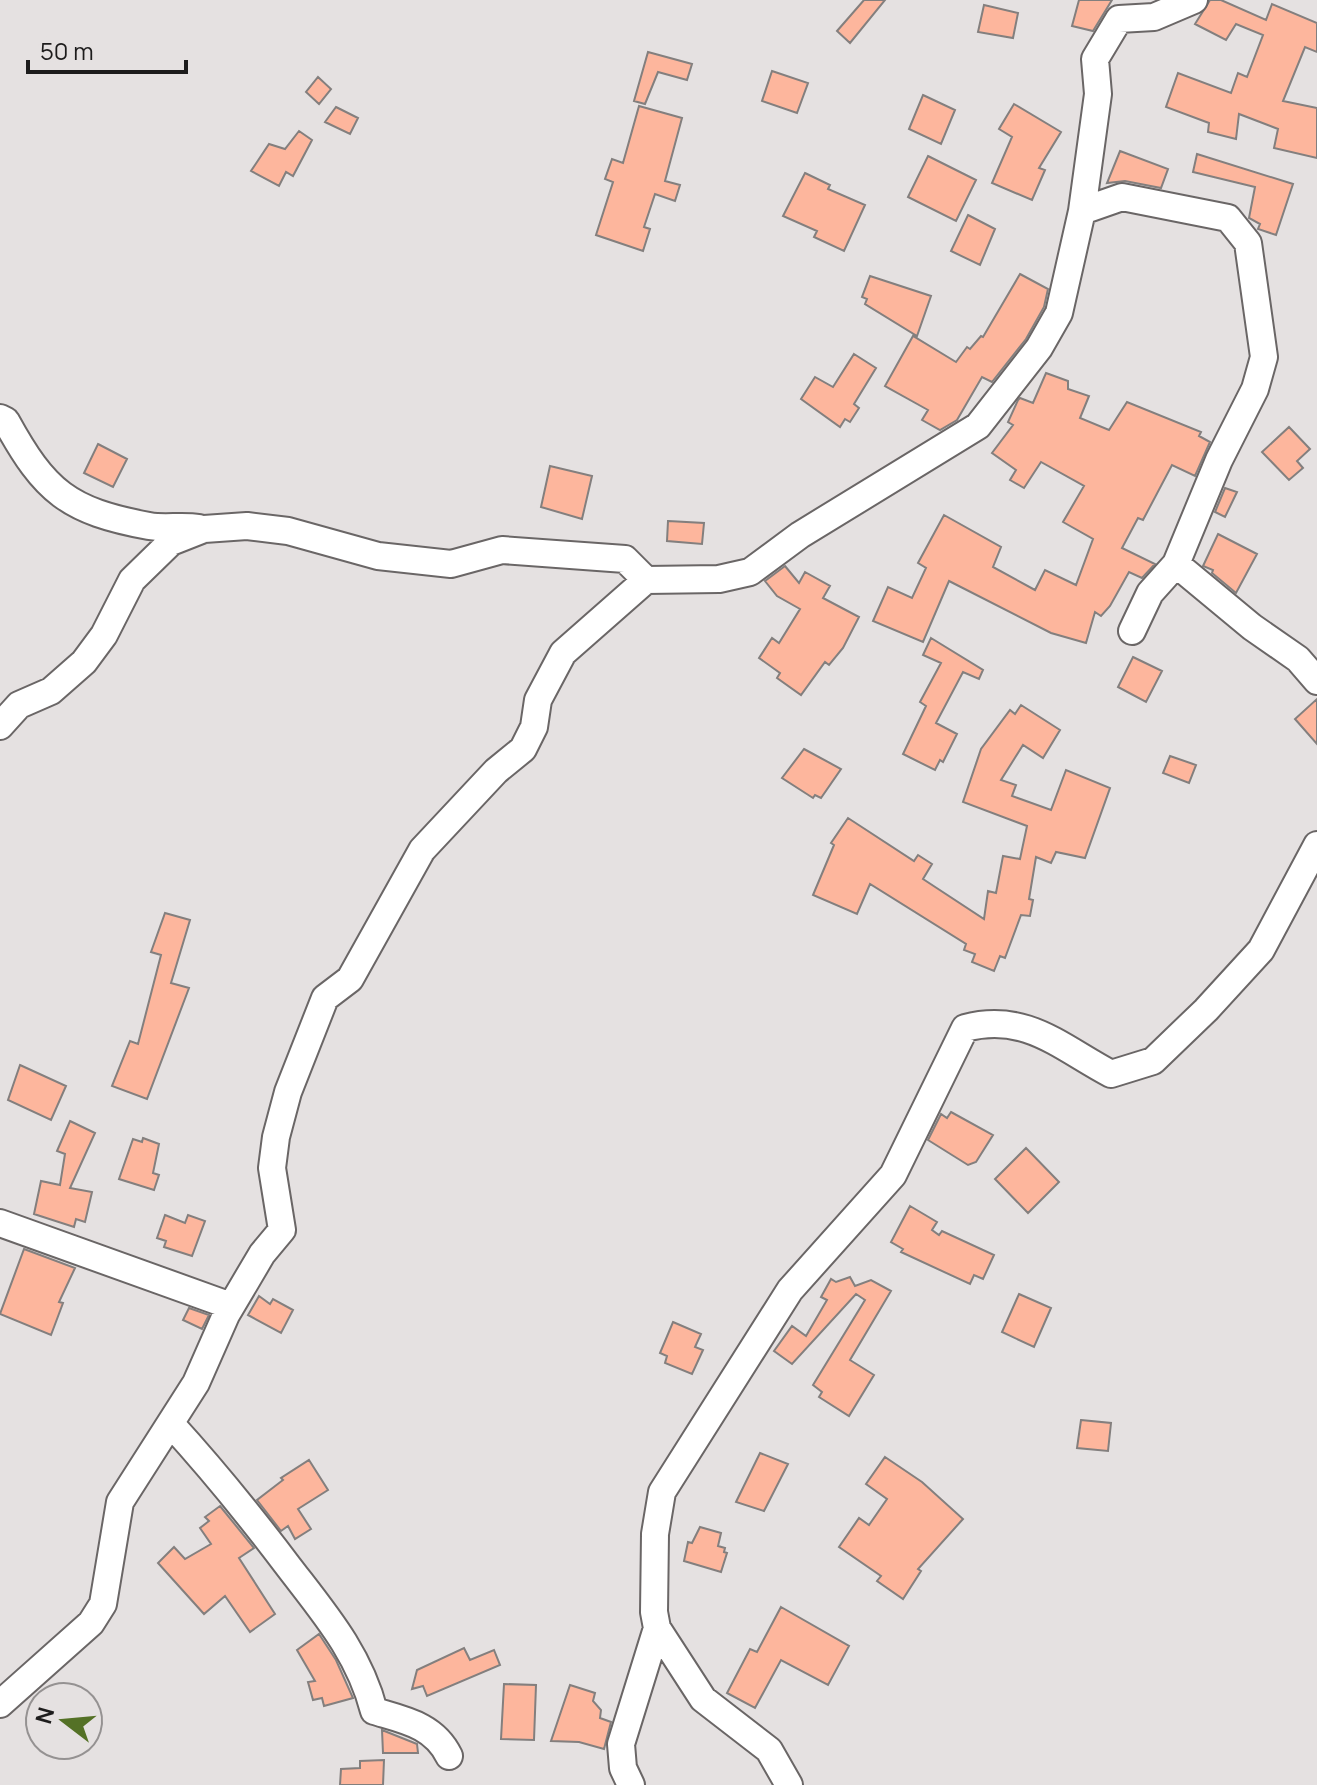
<svg xmlns="http://www.w3.org/2000/svg" width="1317" height="1785" font-family="Manrope,sans-serif">
	<rect width="100%" height="100%" fill="#e5e1e1"/>
	<path fill="#fdb69d" stroke="#837f7e" stroke-width="2" d="M 864,0 L 885,0 L 850,43 L 837,31 Z
		M 1079,0 L 1112,0 L 1093,31 L 1072,26 Z
		M 1210,0 L 1221,0 L 1266,20 L 1272,4 L 1317,23 L 1317,52 L 1305,47 L 1283,101 L 1317,108 L 1317,158 L 1274,148 L 1278,129 L 1239,114 L 1236,139 L 1208,132 L 1209,123 L 1166,107 L 1178,73 L 1231,93 L 1238,73 L 1247,77 L 1263,35 L 1236,24 L 1226,40 L 1195,24 Z
		M 984,5 L 1018,13 L 1013,38 L 978,32 Z
		M 648,52 L 692,64 L 687,80 L 658,72 L 645,104 L 634,101 Z
		M 772,71 L 808,83 L 797,113 L 762,101 Z
		M 318,77 L 331,89 L 319,104 L 306,92 Z
		M 923,95 L 955,110 L 941,144 L 909,129 Z
		M 1014,104 L 1061,132 L 1039,168 L 1045,170 L 1032,200 L 992,183 L 1012,137 L 999,129 Z
		M 639,106 L 682,118 L 665,181 L 680,185 L 675,201 L 655,194 L 644,227 L 650,229 L 643,251 L 596,235 L 613,182 L 605,179 L 612,159 L 623,163 Z
		M 336,107 L 358,118 L 350,134 L 325,122 Z
		M 299,131 L 312,140 L 293,176 L 286,172 L 279,186 L 251,171 L 269,144 L 285,149 Z
		M 1120,151 L 1168,169 L 1161,188 L 1125,181 L 1107,183 Z
		M 1197,154 L 1293,184 L 1276,235 L 1258,229 L 1260,224 L 1249,218 L 1255,187 L 1193,172 Z
		M 928,156 L 976,180 L 956,221 L 908,197 Z
		M 805,173 L 830,185 L 828,189 L 865,205 L 844,251 L 814,237 L 817,231 L 783,216 Z
		M 968,215 L 995,229 L 980,265 L 951,251 Z
		M 1020,274 L 1048,289 L 1044,307 L 1026,339 L 992,382 L 982,377 L 957,420 L 940,430 L 922,420 L 928,410 L 885,386 L 913,336 L 956,362 L 967,347 L 970,349 L 981,336 L 983,337 Z
		M 870,276 L 931,296 L 917,336 L 865,304 L 867,299 L 862,297 Z
		M 854,354 L 876,368 L 854,404 L 859,408 L 850,422 L 845,419 L 840,427 L 801,399 L 815,377 L 833,387 Z
		M 1046,373 L 1068,381 L 1068,389 L 1089,396 L 1080,418 L 1109,430 L 1127,402 L 1201,432 L 1199,436 L 1210,442 L 1195,476 L 1172,465 L 1143,520 L 1138,518 L 1122,548 L 1155,564 L 1142,578 L 1129,572 L 1110,606 L 1101,616 L 1095,612 L 1086,643 L 1051,633 L 949,581 L 923,642 L 873,621 L 888,587 L 912,598 L 926,568 L 918,563 L 944,515 L 1001,547 L 993,567 L 1035,590 L 1045,570 L 1076,585 L 1093,539 L 1063,522 L 1084,486 L 1041,462 L 1024,488 L 1010,480 L 1016,470 L 992,453 L 1013,425 L 1008,422 L 1018,400 L 1020,398 L 1033,403 Z
		M 1289,427 L 1310,449 L 1297,461 L 1303,468 L 1289,480 L 1262,452 Z
		M 98,444 L 127,459 L 113,487 L 84,473 Z
		M 550,466 L 592,476 L 582,519 L 541,507 Z
		M 1225,488 L 1237,492 L 1225,517 L 1215,512 Z
		M 668,521 L 704,523 L 702,544 L 667,541 Z
		M 1218,534 L 1257,554 L 1236,593 L 1212,573 L 1213,570 L 1203,566 Z
		M 785,566 L 799,583 L 805,572 L 830,586 L 823,598 L 859,617 L 843,648 L 829,665 L 825,662 L 801,695 L 777,678 L 780,673 L 759,658 L 772,638 L 779,643 L 800,609 L 777,596 L 765,581 Z
		M 931,638 L 983,670 L 979,679 L 963,672 L 936,723 L 957,734 L 943,762 L 940,760 L 935,770 L 903,754 L 926,706 L 920,702 L 941,663 L 923,655 Z
		M 1133,657 L 1162,671 L 1146,702 L 1118,687 Z
		M 1317,699 L 1317,744 L 1295,719 Z
		M 1021,705 L 1060,730 L 1043,758 L 1023,745 L 1001,780 L 1016,785 L 1012,796 L 1051,810 L 1066,770 L 1110,788 L 1085,858 L 1056,852 L 1051,863 L 1036,857 L 1029,899 L 1033,900 L 1030,916 L 1021,915 L 1005,958 L 1000,956 L 994,971 L 972,962 L 975,954 L 964,950 L 966,944 L 870,884 L 857,914 L 813,895 L 834,845 L 831,843 L 848,818 L 914,861 L 918,855 L 932,864 L 923,879 L 984,919 L 988,891 L 996,893 L 1003,856 L 1020,859 L 1027,826 L 963,802 L 981,749 L 1010,710 L 1015,714 Z
		M 804,749 L 841,769 L 821,798 L 815,795 L 813,798 L 782,778 Z
		M 1170,756 L 1196,765 L 1189,783 L 1163,773 Z
		M 165,913 L 190,920 L 171,983 L 189,988 L 147,1099 L 112,1086 L 130,1041 L 138,1044 L 161,955 L 151,952 Z
		M 20,1065 L 66,1086 L 51,1120 L 8,1100 Z
		M 951,1112 L 993,1135 L 976,1162 L 968,1165 L 928,1140 L 941,1114 L 947,1118 Z
		M 70,1121 L 95,1133 L 70,1188 L 92,1192 L 85,1222 L 76,1219 L 74,1227 L 34,1214 L 41,1181 L 60,1185 L 65,1154 L 57,1151 Z
		M 143,1138 L 159,1144 L 153,1173 L 159,1175 L 154,1190 L 119,1179 L 133,1139 L 142,1142 Z
		M 1026,1148 L 1059,1182 L 1028,1213 L 995,1179 Z
		M 910,1206 L 937,1222 L 932,1230 L 939,1235 L 942,1231 L 994,1255 L 983,1279 L 974,1275 L 970,1284 L 901,1252 L 903,1249 L 891,1242 Z
		M 165,1215 L 185,1223 L 188,1215 L 205,1221 L 192,1256 L 164,1247 L 166,1241 L 157,1238 Z
		M 24,1249 L 75,1268 L 59,1302 L 63,1303 L 51,1335 L 0,1314 Z
		M 850,1277 L 855,1286 L 871,1280 L 891,1291 L 850,1360 L 874,1375 L 849,1416 L 819,1397 L 822,1392 L 813,1385 L 865,1300 L 856,1294 L 792,1364 L 774,1351 L 792,1326 L 806,1336 L 827,1300 L 821,1297 L 831,1279 L 836,1282 Z
		M 1019,1294 L 1051,1308 L 1034,1347 L 1002,1332 Z
		M 259,1296 L 270,1304 L 273,1299 L 293,1310 L 281,1333 L 248,1315 Z
		M 189,1308 L 209,1315 L 202,1329 L 183,1320 Z
		M 673,1322 L 701,1334 L 695,1347 L 703,1350 L 692,1374 L 665,1363 L 667,1356 L 660,1353 Z
		M 1081,1420 L 1111,1423 L 1108,1451 L 1077,1448 Z
		M 760,1453 L 788,1464 L 764,1511 L 736,1502 Z
		M 885,1457 L 922,1482 L 963,1519 L 918,1569 L 921,1571 L 903,1599 L 877,1581 L 881,1576 L 839,1547 L 859,1518 L 869,1525 L 887,1499 L 866,1484 Z
		M 309,1460 L 328,1490 L 298,1509 L 311,1529 L 295,1539 L 288,1526 L 281,1531 L 257,1500 L 283,1480 L 281,1478 Z
		M 220,1506 L 254,1548 L 239,1558 L 275,1614 L 250,1632 L 225,1596 L 204,1614 L 158,1563 L 174,1547 L 185,1559 L 211,1544 L 200,1528 L 209,1521 L 205,1517 Z
		M 700,1527 L 721,1533 L 718,1546 L 725,1548 L 724,1552 L 727,1553 L 721,1572 L 684,1561 L 688,1542 L 692,1543 Z
		M 781,1607 L 849,1646 L 828,1685 L 781,1660 L 755,1708 L 727,1693 L 750,1649 L 757,1652 Z
		M 319,1634 L 336,1660 L 353,1698 L 324,1706 L 322,1698 L 313,1700 L 308,1682 L 315,1681 L 297,1650 Z
		M 464,1648 L 470,1660 L 494,1650 L 500,1665 L 427,1696 L 423,1686 L 412,1689 L 417,1670 Z
		M 504,1684 L 536,1685 L 534,1740 L 501,1739 Z
		M 570,1685 L 595,1693 L 593,1701 L 601,1710 L 600,1718 L 611,1722 L 604,1749 L 579,1742 L 551,1741 Z
		M 382,1730 L 417,1744 L 418,1753 L 383,1753 Z
		M 384,1760 L 383,1785 L 340,1785 L 341,1769 L 360,1768 L 360,1761 Z"/>
	<g fill="none" stroke-linecap="round" stroke-linejoin="round">
		<defs>
			<path id="minor" d="M 1082,211 L 1122,197 L 1228,218 L 1248,243 L 1264,357 L 1255,389 L 1219,460 L 1176,564 L 1150,593 L 1132,631
				M 0,418 L 6,421 C 45,492 68,511 149,526 C 165,529 182,525 199,528
				M 1176,564 L 1252,627 L 1298,659 L 1317,681
				M 0,726 L 19,705 L 51,691 L 84,662 L 104,635 L 132,580 L 171,542 L 204,529 L 247,526 L 288,531 L 378,556 L 451,564 L 502,550 L 625,559 L 646,580
				M 0,1223 L 231,1306
				M 171,1424 C 213,1470 251,1517 288,1566 C 324,1613 359,1653 374,1711 C 404,1720 434,1725 449,1756
				M 657,1628 L 703,1699 L 769,1750 L 789,1785
				M 0,1704 L 91,1623 L 103,1604 L 120,1502 L 196,1383 L 226,1315 L 262,1254 L 282,1230 L 272,1168 L 276,1137 L 288,1092 L 325,998 L 350,979 L 422,850 L 496,771 L 523,749 L 534,727 L 538,700 L 563,653 L 646,580 L 719,579 L 750,572 L 800,535 L 978,426 L 1039,348 L 1059,313 L 1082,211 L 1098,94 L 1095,59 L 1119,19 L 1154,17 L 1194,0
				M 631,1785 L 623,1768 L 621,1744 L 657,1628 L 654,1612 L 655,1534 L 662,1492 L 790,1290 L 893,1175 L 965,1028 C 1026,1012 1060,1047 1111,1074 L 1153,1061 L 1206,1010 L 1261,950 L 1317,845"/>
		</defs>
		<use href="#minor" stroke="#6a6666" stroke-width="30"/>
		<use href="#minor" stroke="#fff" stroke-width="26"/>
	</g>
	<g transform="translate(64 1721) rotate(286)"><circle r="38" fill="#e5e1e1" stroke="#959292" stroke-width="2"/>
	<path d="M0-6L14 30L0 20L-14 30Z" fill="#547126"/>
	<text y="-12" font-size="22" font-weight="bold" text-anchor="middle" fill="#1d1c1c">N</text>
	</g>
	<path d="M28 60v12h158v-12" fill="none" stroke="#1d1c1c" stroke-width="4"/>
	<text x="40" y="60" font-size="24" fill="#1d1c1c" stroke="#e5e1e1" stroke-width="6" paint-order="stroke">50 m</text>
</svg>
